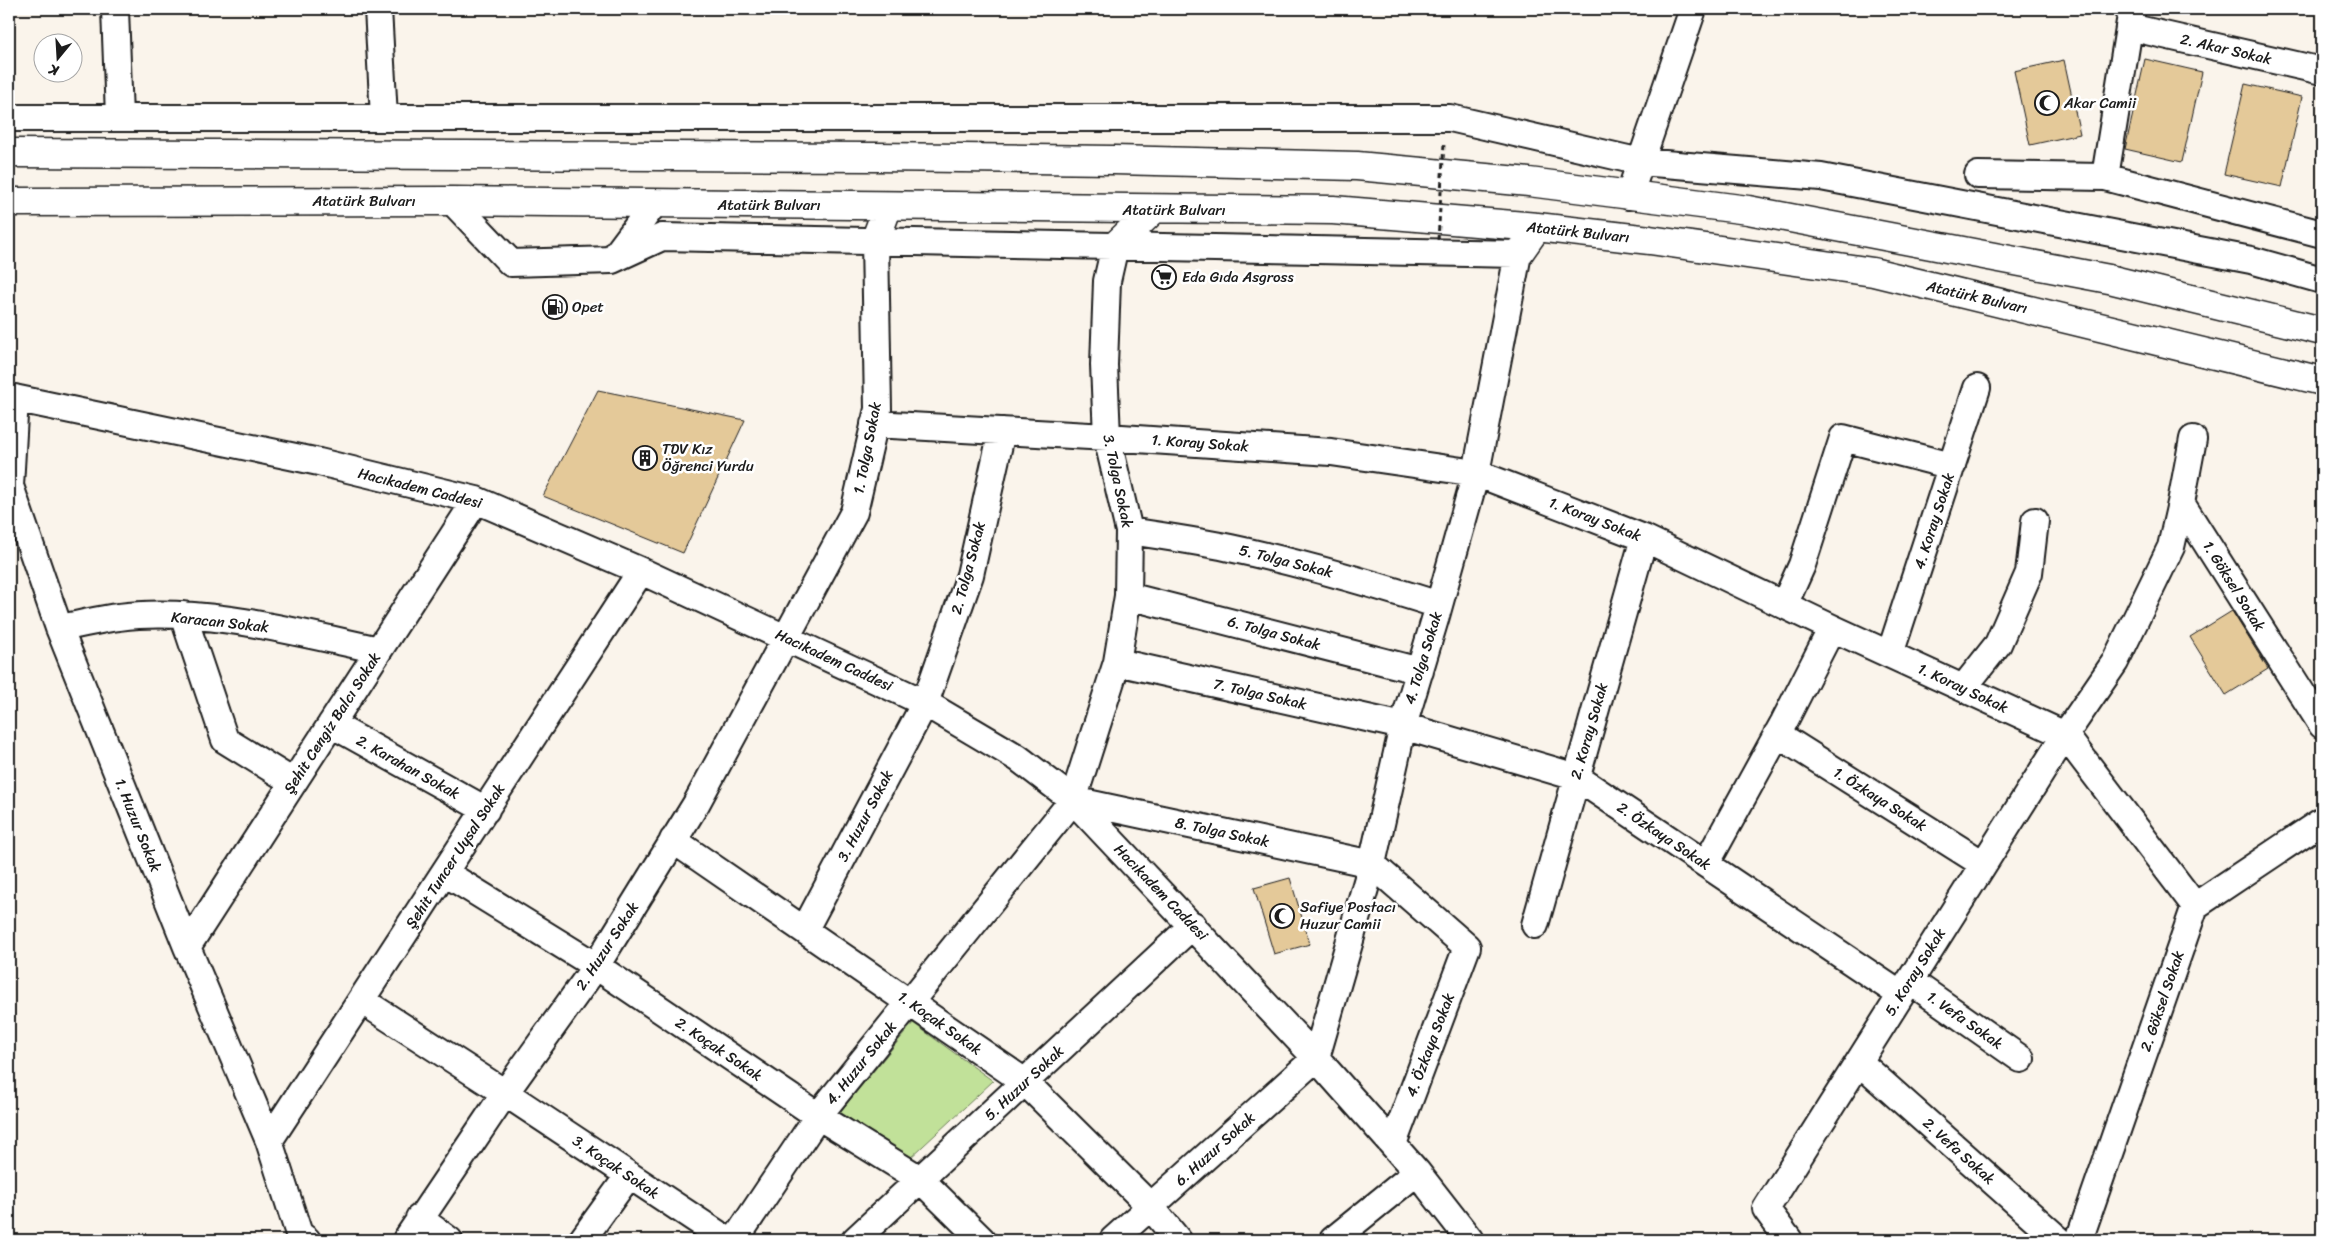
<svg xmlns="http://www.w3.org/2000/svg" width="2331" height="1249" font-family="Sriracha,sans-serif">
	<rect width="100%" height="100%" fill="#faf4eb"/>
	<filter id="ink" filterUnits="userSpaceOnUse"><feTurbulence type="fractalNoise" baseFrequency=".02" numOctaves="2"/><feDisplacementMap in="SourceGraphic" scale="10" xChannelSelector="R" yChannelSelector="G"/><feConvolveMatrix kernelMatrix="1 2 1 2 8 2 1 2 1" color-interpolation-filters="sRGB"/></filter>
	<g filter="url(#ink)">
		<path fill="#c1e199" stroke="#6e7e5a" d="M 913,1023 L 993,1081 L 909,1159 L 840,1112 Z"/>
		<path fill="#e4c999" stroke="#1c1c1c" d="M 2145,59 L 2202,72 L 2182,162 L 2125,149 Z
			M 2064,60 L 2080,134 L 2030,145 L 2014,71 Z
			M 2245,84 L 2302,97 L 2282,187 L 2224,174 Z
			M 598,390 L 745,420 L 683,553 L 543,496 Z
			M 2232,611 L 2268,669 L 2226,695 L 2190,637 Z
			M 1290,878 L 1310,944 L 1274,954 L 1254,888 Z"/>
		<g fill="none" stroke-linecap="round" stroke-linejoin="round">
			<defs>
				<path id="minor" d="M 115,9 L 119,117
					M 378,9 L 384,117
					M 2129,27 L 2322,71
					M 9,118 L 1450,118 L 1641,162 L 1821,177 L 2251,260 L 2322,280
					M 1978,175 L 2105,177 L 2322,234
					M 2105,177 L 2132,9
					M 1629,196 L 1693,9
					M 452,201 L 511,263 L 612,260 L 654,204
					M 612,260 L 662,237 L 1518,254 L 1476,473 L 1436,616 L 1403,726 L 1372,864 L 1316,1058 L 1113,1240
					M 9,397 L 319,462 L 476,500 L 641,571 L 925,703 L 1018,758 L 1073,800 L 1316,1058 L 1417,1172 L 1470,1240
					M 15,398 L 10,486 L 59,628 L 187,947 L 269,1141 L 299,1234 L 307,1240
					M 874,424 L 1107,437 L 1331,452 L 1476,473 L 1644,538 L 1832,628 L 2065,735 L 2195,906
					M 2193,439 L 2181,503 L 2322,725
					M 1129,531 C 1163,536 1197,541 1230,548 C 1301,563 1370,583 1439,605
					M 1128,596 L 1420,671
					M 1784,605 L 1802,565 L 1843,438 L 1952,466
					M 183,615 L 225,740 L 293,782
					M 59,628 C 79,625 99,619 119,617 C 200,606 300,633 379,650
					M 1890,654 L 1977,388
					M 1117,662 L 1403,726 L 1576,777 L 1901,995
					M 1964,687 L 1998,644 L 2029,573 L 2035,521
					M 331,724 L 486,810
					M 1777,734 L 1983,864
					M 1073,800 L 1372,864 L 1467,947 L 1393,1144
					M 673,840 L 1025,1082 L 1151,1207 L 1178,1240
					M 1706,864 L 1784,722 L 1832,628
					M 445,873 L 596,966 L 818,1116 L 920,1179 L 982,1240
					M 1535,925 L 1644,538
					M 805,929 L 925,703 L 970,575 L 1002,431
					M 187,947 L 476,500
					M 1910,981 L 2021,1059
					M 361,1000 L 505,1093 L 727,1240
					M 1859,1062 L 2059,1240
					M 269,1141 L 641,571
					M 419,1218 L 449,1240
					M 406,1240 L 505,1093 L 596,966 L 696,804 L 854,512 L 878,409 L 875,241
					M 582,1240 L 629,1175
					M 735,1240 L 818,1116 L 1073,800 L 1117,662 L 1128,596 L 1129,531 L 1107,437 L 1104,365 L 1107,281 L 1115,246
					M 855,1240 L 1193,925
					M 1333,1240 L 1417,1172
					M 1789,1240 L 1766,1209 L 2065,735 L 2115,662 L 2171,547 L 2181,503
					M 2079,1240 L 2195,906 L 2322,821"/>
				<path id="highway" d="M 9,153 L 877,157 L 1114,160 L 1357,166 L 1529,182 L 1748,210 L 2109,279 L 2322,331
					M 9,202 L 452,201 L 1333,210 L 1537,227 L 1650,240 L 1873,272 L 2322,381
					M 875,241 L 888,206
					M 1115,246 L 1153,210
					M 1518,254 L 1537,227"/>
			</defs>
			<use href="#minor" stroke="#1c1c1c" stroke-width="30"/>
			<use href="#highway" stroke="#1c1c1c" stroke-width="31"/>
			<use href="#minor" stroke="#fff" stroke-width="26"/>
			<use href="#highway" stroke="#fff" stroke-width="28"/>
			<path stroke="#1c1c1c" stroke-width="3" stroke-dasharray="5 4" stroke-linecap="butt" d="M 1438,240 L 1444,144"/>
		</g>
	</g>
	<defs>
		<symbol id="mosque-ring" viewBox="-11 -11 22 22"><circle r="9.5" fill="#fff" stroke="#1c1c1c" stroke-width="1.5"/><path d="M3.5-4.9A6 6 0 1 0 3.5 4.9A5 5 0 1 1 3.5-4.9Z" fill="#1c1c1c"/></symbol>
		<symbol id="supermarket-ring" viewBox="-11 -11 22 22"><circle r="9.5" fill="#fff" stroke="#1c1c1c" stroke-width="1.5"/><path d="M-6-5.5h2.5l.6 2H6L4.5 2H-2.5L-4.4-4H-6ZM-1.5 3.2a1.3 1.3 0 1 0 .1 0ZM3 3.2a1.3 1.3 0 1 0 .1 0Z" fill="#1c1c1c"/></symbol>
		<symbol id="fuel-ring" viewBox="-11 -11 22 22"><circle r="9.5" fill="#fff" stroke="#1c1c1c" stroke-width="1.5"/><path d="M-5.5-6h7V0h2V4h1.3V-2.5L3-4.5l.8-.8L6-3V5H2.5V1h-1V6h-7ZM-4.2-4.7v3.2H.2V-4.7Z" fill="#1c1c1c"/></symbol>
		<symbol id="building-ring" viewBox="-11 -11 22 22"><circle r="9.5" fill="#fff" stroke="#1c1c1c" stroke-width="1.5"/><path d="M-4-6H4V6H1V3H-1V6H-4ZM-2.5-4.3h1.7v1.8h-1.7ZM.8-4.3h1.7v1.8H.8ZM-2.5-1h1.7V.8h-1.7ZM.8-1h1.7V.8H.8Z" fill="#1c1c1c"/></symbol>
	</defs>
	<g fill-rule="evenodd">
		<use href="#mosque-ring" x="2033" y="89" width="28" height="28"/>
		<use href="#supermarket-ring" x="1150" y="263" width="28" height="28"/>
		<use href="#fuel-ring" x="541" y="293" width="28" height="28"/>
		<use href="#building-ring" x="631" y="444" width="28" height="28"/>
		<use href="#mosque-ring" x="1268" y="902" width="28" height="28"/>
	</g>
	<g text-anchor="middle" stroke-width="5" stroke-linejoin="round" paint-order="stroke">
		<g font-size="15" fill="#1c1c1c" stroke="#fff">
			<text transform="translate(2226 49) rotate(13)" y="5">2. Akar Sokak</text>
			<text x="364" y="206">Atatürk Bulvarı</text>
			<text x="769" y="210">Atatürk Bulvarı</text>
			<text x="1174" y="215">Atatürk Bulvarı</text>
			<text transform="translate(1578 232) rotate(6)" y="5">Atatürk Bulvarı</text>
			<text transform="translate(1977 297) rotate(13)" y="5">Atatürk Bulvarı</text>
			<text transform="translate(1200 443) rotate(4)" y="5">1. Koray Sokak</text>
			<text transform="translate(867 448) rotate(-79)" y="5">1. Tolga Sokak</text>
			<text transform="translate(1118 481) rotate(78)" y="5">3. Tolga Sokak</text>
			<text transform="translate(420 488) rotate(14)" y="5">Hacıkadem Caddesi</text>
			<text transform="translate(1595 519) rotate(21)" y="5">1. Koray Sokak</text>
			<text transform="translate(1934 521) rotate(-72)" y="5">4. Koray Sokak</text>
			<text transform="translate(1286 561) rotate(14)" y="5">5. Tolga Sokak</text>
			<text transform="translate(968 568) rotate(-75)" y="5">2. Tolga Sokak</text>
			<text transform="translate(2234 586) rotate(58)" y="5">1. Göksel Sokak</text>
			<text transform="translate(220 622) rotate(6)" y="5">Karacan Sokak</text>
			<text transform="translate(1274 633) rotate(15)" y="5">6. Tolga Sokak</text>
			<text transform="translate(1423 658) rotate(-73)" y="5">4. Tolga Sokak</text>
			<text transform="translate(834 660) rotate(25)" y="5">Hacıkadem Caddesi</text>
			<text transform="translate(1963 688) rotate(25)" y="5">1. Koray Sokak</text>
			<text transform="translate(1260 694) rotate(13)" y="5">7. Tolga Sokak</text>
			<text transform="translate(332 723) rotate(-57)" y="5">Şehit Cengiz Balcı Sokak</text>
			<text transform="translate(1589 731) rotate(-74)" y="5">2. Koray Sokak</text>
			<text transform="translate(408 767) rotate(29)" y="5">2. Karahan Sokak</text>
			<text transform="translate(1880 799) rotate(32)" y="5">1. Özkaya Sokak</text>
			<text transform="translate(865 816) rotate(-62)" y="5">3. Huzur Sokak</text>
			<text transform="translate(138 825) rotate(68)" y="5">1. Huzur Sokak</text>
			<text transform="translate(1222 832) rotate(12)" y="5">8. Tolga Sokak</text>
			<text transform="translate(1664 836) rotate(34)" y="5">2. Özkaya Sokak</text>
			<text transform="translate(455 856) rotate(-57)" y="5">Şehit Tuncer Uysal Sokak</text>
			<text transform="translate(1161 892) rotate(46)" y="5">Hacıkadem Caddesi</text>
			<text transform="translate(607 946) rotate(-57)" y="5">2. Huzur Sokak</text>
			<text transform="translate(1915 972) rotate(-58)" y="5">5. Koray Sokak</text>
			<text transform="translate(2162 1001) rotate(-71)" y="5">2. Göksel Sokak</text>
			<text transform="translate(1965 1020) rotate(35)" y="5">1. Vefa Sokak</text>
			<text transform="translate(940 1023) rotate(35)" y="5">1. Koçak Sokak</text>
			<text transform="translate(1430 1045) rotate(-69)" y="5">4. Özkaya Sokak</text>
			<text transform="translate(719 1049) rotate(34)" y="5">2. Koçak Sokak</text>
			<text transform="translate(861 1063) rotate(-51)" y="5">4. Huzur Sokak</text>
			<text transform="translate(1024 1083) rotate(-43)" y="5">5. Huzur Sokak</text>
			<text transform="translate(1215 1149) rotate(-42)" y="5">6. Huzur Sokak</text>
			<text transform="translate(1959 1151) rotate(42)" y="5">2. Vefa Sokak</text>
			<text transform="translate(616 1167) rotate(34)" y="5">3. Koçak Sokak</text>
		</g>
		<g font-size="15" fill="#1c1c1c" stroke="#fff" text-anchor="start">
			<text x="2064" y="108">Akar Camii</text>
			<text x="1182" y="282">Eda Gıda Asgross</text>
			<text x="572" y="312">Opet</text>
			<text x="662" y="454">TDV Kız<tspan x="662" dy="17">Öğrenci Yurdu</tspan></text>
			<text x="1300" y="912">Safiye Postacı<tspan x="1300" dy="17">Huzur Camii</tspan></text>
		</g>
	</g>
	<rect width="2331" height="1249" fill="none" stroke="#fff" stroke-width="30"/>
	<rect x="15" y="15" width="2301" height="1219" fill="none" stroke="#1c1c1c" stroke-width="2" filter="url(#ink)"/>
	<g transform="translate(58 58) rotate(198)"><circle r="24" fill="#ffffff" stroke="#a4a4a4"/>
	<path d="M0-4L9 19L0 12L-9 19Z" fill="#1c1c1c"/>
	<text y="-8" font-size="14" font-weight="bold" text-anchor="middle" fill="#1c1c1c">K</text>
	</g>
</svg>
